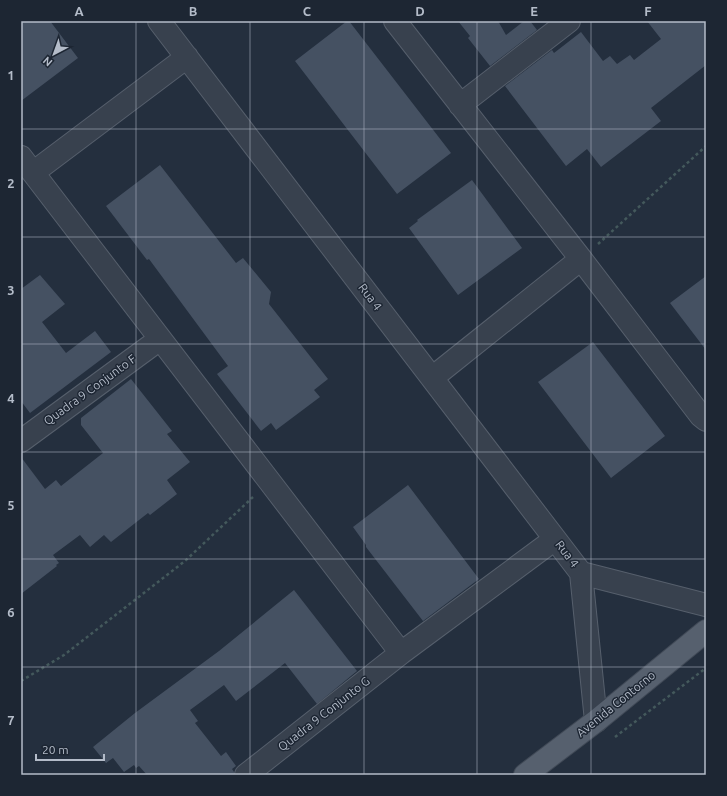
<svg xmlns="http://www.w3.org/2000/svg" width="727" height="796" font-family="Ubuntu,sans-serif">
	<rect width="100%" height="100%" fill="#242f3e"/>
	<path fill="#455162" d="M 21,21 L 50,21 L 78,58 L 21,101 Z
		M 347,21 L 349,21 L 451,153 L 397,194 L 295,61 Z
		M 458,21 L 498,21 L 506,35 L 524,21 L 530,21 L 537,30 L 490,66 L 468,38 L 470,36 Z
		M 647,21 L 706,21 L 706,65 L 651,108 L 661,121 L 601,167 L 587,149 L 566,166 L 505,86 L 552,50 L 554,53 L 581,32 L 603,61 L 610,56 L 617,64 L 630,55 L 634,60 L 661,39 Z
		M 160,165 L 236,263 L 243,258 L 271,292 L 269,304 L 328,379 L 314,390 L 320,397 L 276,430 L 271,423 L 261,431 L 217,374 L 228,366 L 149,259 L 147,260 L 106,206 Z
		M 472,180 L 522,248 L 458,295 L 409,228 L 418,221 L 417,220 Z
		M 40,275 L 65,304 L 42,322 L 66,353 L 95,331 L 111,352 L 30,413 L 21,401 L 21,289 Z
		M 706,276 L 706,350 L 670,303 Z
		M 593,342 L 665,436 L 611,478 L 538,382 Z
		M 131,379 L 172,431 L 167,434 L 190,462 L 167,480 L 177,494 L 150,515 L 148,513 L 111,542 L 104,535 L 90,547 L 80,535 L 53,555 L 59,563 L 56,565 L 57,566 L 21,594 L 21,457 L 45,489 L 56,480 L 61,486 L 103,453 L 81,425 L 81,418 Z
		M 408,485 L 479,579 L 423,621 L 366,547 L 366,545 L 353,527 Z
		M 294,590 L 357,671 L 317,704 L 285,663 L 236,701 L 224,685 L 190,710 L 198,721 L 195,723 L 221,756 L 226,752 L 236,766 L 232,769 L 234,772 L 234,775 L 147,775 L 139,766 L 136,768 L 134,765 L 124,772 L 113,758 L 106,763 L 93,747 L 135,713 L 219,651 Z"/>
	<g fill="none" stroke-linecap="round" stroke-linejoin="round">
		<defs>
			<path id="minor" d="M 159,21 L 581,573 L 596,721
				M 395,21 L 581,259 L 701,416 L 706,420
				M 460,105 L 569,21
				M 21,157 L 401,653
				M 34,172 L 187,57
				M 432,378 L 581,259
				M 21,441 L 160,339
				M 581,573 L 706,605
				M 246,775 L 401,653 L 555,539"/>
			<path id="major" d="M 525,775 L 596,721 L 706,631"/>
		</defs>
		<use href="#minor" stroke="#565f6c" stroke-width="24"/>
		<use href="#major" stroke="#414a57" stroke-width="24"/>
		<path stroke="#44595c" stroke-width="2.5" stroke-dasharray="3 3" stroke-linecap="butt" d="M 598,244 L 706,146
			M 21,681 L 64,655 L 185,561 L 253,497
			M 615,737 L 706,668"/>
		<use href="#minor" stroke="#38414e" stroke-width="22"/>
		<use href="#major" stroke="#56606e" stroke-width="22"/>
	</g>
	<path fill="none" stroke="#b4bcc9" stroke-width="1" stroke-opacity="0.55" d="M 136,21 L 136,775M 250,21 L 250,775M 364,21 L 364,775M 477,21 L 477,775M 591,21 L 591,775M 21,129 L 706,129M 21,237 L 706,237M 21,344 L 706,344M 21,452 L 706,452M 21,559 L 706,559M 21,667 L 706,667"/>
	<g text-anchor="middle" stroke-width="3" stroke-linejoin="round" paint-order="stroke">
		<g font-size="12" fill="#b4bcc9" stroke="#1d2633">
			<text transform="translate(370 297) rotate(53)" y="4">Rua 4</text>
			<text transform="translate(90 390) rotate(-36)" y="4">Quadra 9 Conjunto F</text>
			<text transform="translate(567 554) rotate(53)" y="4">Rua 4</text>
			<text transform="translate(616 704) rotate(-39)" y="4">Avenida Contorno</text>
			<text transform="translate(324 714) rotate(-38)" y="4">Quadra 9 Conjunto G</text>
		</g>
	</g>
	<rect width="727" height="796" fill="none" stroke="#1d2633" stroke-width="44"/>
	<g transform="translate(54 54) rotate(221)" stroke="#1d2633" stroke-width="3" paint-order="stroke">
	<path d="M0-3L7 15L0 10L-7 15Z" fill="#b4bcc9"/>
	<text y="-6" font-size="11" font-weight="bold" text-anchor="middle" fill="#b4bcc9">N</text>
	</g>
	<path d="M36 754v6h68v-6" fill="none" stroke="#b4bcc9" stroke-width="2"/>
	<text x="42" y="754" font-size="12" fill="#b4bcc9" stroke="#1d2633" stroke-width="3" paint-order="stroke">20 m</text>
	<rect x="22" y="22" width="683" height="752" fill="none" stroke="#b4bcc9" stroke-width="1.5"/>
	<g font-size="13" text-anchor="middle" font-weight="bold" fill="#b4bcc9">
		<text x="79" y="16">A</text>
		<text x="193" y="16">B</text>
		<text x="307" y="16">C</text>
		<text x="420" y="16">D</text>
		<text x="534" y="16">E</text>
		<text x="648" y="16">F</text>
		<text x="11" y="80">1</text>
		<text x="11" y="188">2</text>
		<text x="11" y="295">3</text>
		<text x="11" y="403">4</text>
		<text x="11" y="510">5</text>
		<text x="11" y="617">6</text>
		<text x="11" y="725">7</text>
	</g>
</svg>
